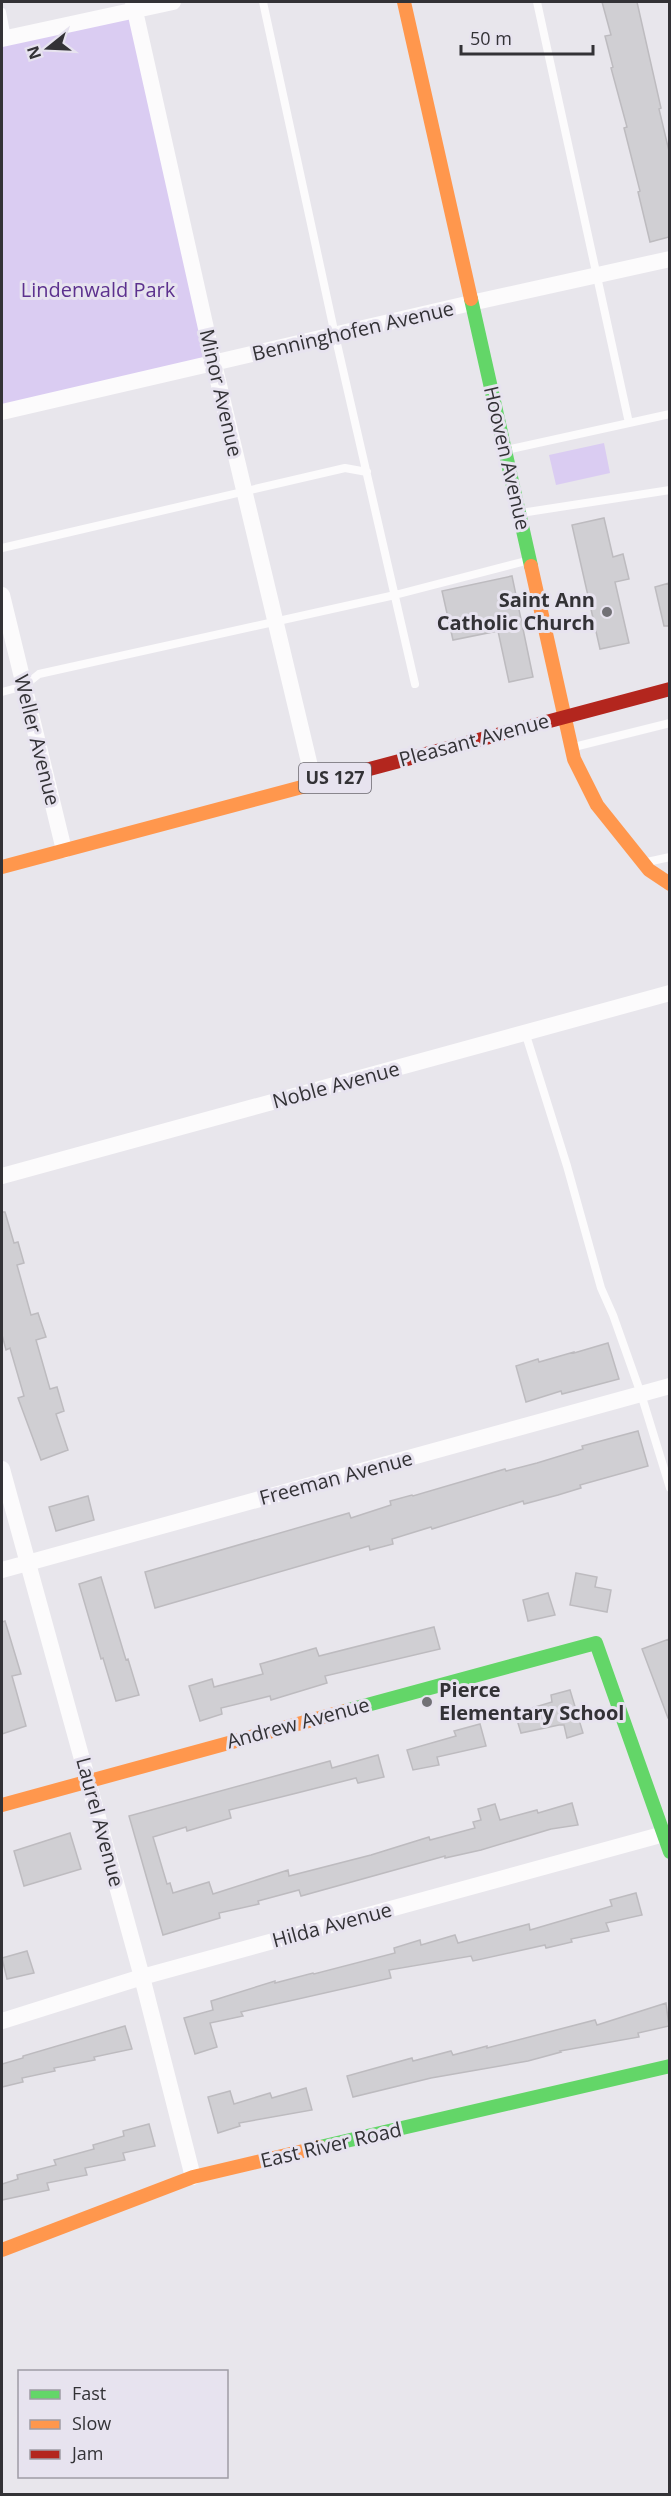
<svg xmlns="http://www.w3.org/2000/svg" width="671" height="2496" font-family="'Open Sans',sans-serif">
	<rect width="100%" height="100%" fill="#e8e6ec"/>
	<path fill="#daccf2" d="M 135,10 L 214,364 L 2,412 L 2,39 Z
		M 604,443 L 610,473 L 556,485 L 549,455 Z"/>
	<path fill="#d0cfd3" stroke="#bdbbbf" stroke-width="1.5" d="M 602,2 L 637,2 L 661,108 L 659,109 L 669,151 L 669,237 L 650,242 L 638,192 L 640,191 L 624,128 L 627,127 L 611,68 L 613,67 L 605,36 L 611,35 Z
		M 604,518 L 613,557 L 623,554 L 629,579 L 615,582 L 629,643 L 600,649 L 572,525 Z
		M 512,576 L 533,677 L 509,682 L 498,631 L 453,640 L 442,591 Z
		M 669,583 L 669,626 L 664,626 L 655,587 Z
		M 2,1212 L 5,1212 L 14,1243 L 18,1242 L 24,1263 L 17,1265 L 31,1315 L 38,1313 L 46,1337 L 36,1340 L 50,1389 L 57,1387 L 64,1411 L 56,1414 L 68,1450 L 41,1460 L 18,1398 L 24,1396 L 10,1348 L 6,1350 L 2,1335 Z
		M 608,1343 L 619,1379 L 562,1394 L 561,1391 L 526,1402 L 516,1366 L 538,1359 L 539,1362 L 574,1352 L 574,1353 Z
		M 638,1431 L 648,1466 L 580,1485 L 581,1488 L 558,1495 L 524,1504 L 523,1501 L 432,1529 L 431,1527 L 392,1539 L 393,1544 L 370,1550 L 369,1546 L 155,1608 L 145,1572 L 349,1513 L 351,1518 L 391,1505 L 390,1501 L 412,1495 L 413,1496 L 505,1469 L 506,1471 L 537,1463 L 583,1449 L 582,1446 Z
		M 88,1496 L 94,1520 L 56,1531 L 49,1507 Z
		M 576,1573 L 597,1577 L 595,1587 L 611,1590 L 607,1612 L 570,1605 Z
		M 101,1577 L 126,1660 L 128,1659 L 139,1695 L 116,1701 L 103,1658 L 101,1659 L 79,1584 Z
		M 548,1593 L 555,1615 L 528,1621 L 523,1600 Z
		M 5,1621 L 21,1674 L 12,1676 L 26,1726 L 2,1734 L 2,1622 Z
		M 434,1627 L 440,1649 L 325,1676 L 327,1683 L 271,1700 L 270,1696 L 221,1708 L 222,1714 L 200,1721 L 189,1686 L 212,1679 L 214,1687 L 263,1674 L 260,1664 L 316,1648 L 319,1656 Z
		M 669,1639 L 669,1718 L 668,1718 L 642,1649 Z
		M 570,1690 L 583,1733 L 567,1738 L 564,1725 L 559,1725 L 521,1733 L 515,1713 L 552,1702 L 551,1695 Z
		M 480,1724 L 486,1746 L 437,1757 L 439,1765 L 413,1770 L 407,1750 L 456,1736 L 454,1731 Z
		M 378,1755 L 384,1777 L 358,1783 L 356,1778 L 297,1793 L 229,1810 L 231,1818 L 187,1831 L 186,1827 L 153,1837 L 167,1884 L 170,1883 L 173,1893 L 209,1882 L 213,1894 L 288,1870 L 289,1876 L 371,1855 L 429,1837 L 430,1840 L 475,1828 L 473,1822 L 481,1820 L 478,1809 L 495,1804 L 500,1820 L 537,1810 L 538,1813 L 572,1803 L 578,1825 L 551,1829 L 481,1850 L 445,1858 L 445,1856 L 301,1896 L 299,1890 L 258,1901 L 259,1904 L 219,1913 L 220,1918 L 163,1935 L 129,1816 L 330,1761 L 332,1768 Z
		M 70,1833 L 81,1869 L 24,1886 L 14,1851 Z
		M 636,1893 L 642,1915 L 606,1923 L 609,1931 L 571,1939 L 572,1942 L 546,1948 L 545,1945 L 473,1961 L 471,1956 L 389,1970 L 391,1978 L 241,2012 L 243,2016 L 210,2023 L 217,2047 L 195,2054 L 184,2018 L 213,2010 L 211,2001 L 275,1981 L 275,1983 L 313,1973 L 314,1974 L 395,1953 L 394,1948 L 420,1940 L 421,1945 L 455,1935 L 458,1943 L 529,1924 L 530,1930 L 612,1906 L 610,1900 Z
		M 27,1951 L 34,1973 L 7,1979 L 2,1958 Z
		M 666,2003 L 669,2026 L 638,2033 L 639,2037 L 560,2051 L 561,2052 L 528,2061 L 431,2078 L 353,2097 L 347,2076 L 412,2058 L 413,2061 L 451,2051 L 453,2055 L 487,2046 L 487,2048 L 595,2020 L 597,2025 Z
		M 125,2026 L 132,2049 L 94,2057 L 95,2060 L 54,2068 L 55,2071 L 22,2078 L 23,2082 L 2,2087 L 2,2064 L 23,2058 L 23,2056 Z
		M 306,2088 L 312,2110 L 239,2123 L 240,2126 L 218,2133 L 208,2097 L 230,2091 L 234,2104 L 270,2093 L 272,2098 Z
		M 149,2124 L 155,2146 L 123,2153 L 125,2160 L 85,2168 L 87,2175 L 47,2183 L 49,2190 L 2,2200 L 2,2184 L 18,2179 L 17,2175 L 56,2165 L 54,2160 L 94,2149 L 93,2145 L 124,2136 L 123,2131 Z"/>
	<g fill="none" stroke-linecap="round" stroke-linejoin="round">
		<path stroke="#fcfbfc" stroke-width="8" d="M 263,2 L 335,335 L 415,684
			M 537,2 L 629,423
			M 2,12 L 7,38
			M 506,450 L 670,414
			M 521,513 L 670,490
			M 2,548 L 345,468 L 367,472
			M 2,692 L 24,686 L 39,674 L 395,595 L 526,561
			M 574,747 L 670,723
			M 647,862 L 670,857
			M 525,1032 L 567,1166 L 601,1288 L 613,1315 L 641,1394 L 670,1488"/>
		<path stroke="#fcfbfc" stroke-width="16" d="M 133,2 L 214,364 L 314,783
			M 2,39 L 173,2
			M 2,412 L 471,303 L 670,259
			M 2,595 L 64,850
			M 2,1176 L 670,993
			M 2,1469 L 142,1977 L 193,2177
			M 2,1570 L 670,1386
			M 2,2021 L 142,1977 L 664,1834"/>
		<path stroke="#63d668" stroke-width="14" d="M 471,299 L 531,566
			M 345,1711 L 596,1643 L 670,1852
			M 320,2147 L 670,2066"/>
		<path stroke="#ff974d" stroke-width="14" d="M 404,2 L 471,299
			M 531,566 L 574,759 L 597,805 L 649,870 L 670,884
			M 2,867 L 362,771
			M 2,1805 L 345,1711
			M 2,2250 L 193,2177 L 320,2147"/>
		<path stroke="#b3261e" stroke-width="14" d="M 362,771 L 670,689"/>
	</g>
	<g fill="#727176" stroke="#e7e3ef" stroke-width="2">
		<circle cx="607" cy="612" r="6"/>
		<circle cx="427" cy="1702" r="6"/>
	</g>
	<g text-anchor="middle" stroke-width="6" stroke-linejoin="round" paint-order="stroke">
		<rect fill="#e7e3ef" stroke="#69676e" stroke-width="1.5" x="299" y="763" width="72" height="30" rx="4.5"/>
		<g font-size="18" font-weight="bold" fill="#333236">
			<text x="335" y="784">US 127</text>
		</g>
		<g font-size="20" fill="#5c318e" stroke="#e7e3ef">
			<text x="98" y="297">Lindenwald Park</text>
		</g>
		<g font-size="20" fill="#333236" stroke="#e7e3ef">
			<text transform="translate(353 331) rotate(-13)" y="7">Benninghofen Avenue</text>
			<text transform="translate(221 393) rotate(77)" y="7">Minor Avenue</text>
			<text transform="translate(507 458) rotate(77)" y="7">Hooven Avenue</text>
			<text transform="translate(37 740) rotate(76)" y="7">Weller Avenue</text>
			<text transform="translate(474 740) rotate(-15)" y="7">Pleasant Avenue</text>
			<text transform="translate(336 1085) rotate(-15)" y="7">Noble Avenue</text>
			<text transform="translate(336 1478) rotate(-15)" y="7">Freeman Avenue</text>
			<text transform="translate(298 1723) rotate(-15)" y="7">Andrew Avenue</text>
			<text transform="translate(100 1822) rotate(75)" y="7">Laurel Avenue</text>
			<text transform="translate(332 1925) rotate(-15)" y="7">Hilda Avenue</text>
			<text transform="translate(331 2145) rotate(-13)" y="7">East River Road</text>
		</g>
		<g font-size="20" font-weight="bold" fill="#333236" stroke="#e7e3ef" text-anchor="end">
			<text x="595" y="607">Saint Ann<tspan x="595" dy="23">Catholic Church</tspan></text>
			<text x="439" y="1697" text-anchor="start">Pierce<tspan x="439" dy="23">Elementary School</tspan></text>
		</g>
	</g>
	<rect width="671" height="2496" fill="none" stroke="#333236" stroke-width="6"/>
	<rect x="18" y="2370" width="210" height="108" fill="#e7e3ef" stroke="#9f9ca5" stroke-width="1.5"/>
	<rect x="30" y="2390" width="30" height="9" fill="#63d668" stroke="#9f9ca5" stroke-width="1.5"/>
	<text x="72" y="2400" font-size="18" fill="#333236">Fast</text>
	<rect x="30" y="2420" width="30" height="9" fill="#ff974d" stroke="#9f9ca5" stroke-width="1.5"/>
	<text x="72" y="2430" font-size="18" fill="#333236">Slow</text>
	<rect x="30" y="2450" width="30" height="9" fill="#b3261e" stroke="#9f9ca5" stroke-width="1.5"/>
	<text x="72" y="2460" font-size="18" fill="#333236">Jam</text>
	<g transform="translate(48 48) rotate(252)" stroke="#e7e3ef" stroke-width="4.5" paint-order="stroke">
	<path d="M0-4.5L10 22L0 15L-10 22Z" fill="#333236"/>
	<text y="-9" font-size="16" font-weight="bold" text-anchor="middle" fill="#333236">N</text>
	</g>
	<path d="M461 45v9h132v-9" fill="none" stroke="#333236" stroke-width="3"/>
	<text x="470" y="45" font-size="18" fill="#333236" stroke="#e7e3ef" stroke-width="4.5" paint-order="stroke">50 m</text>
</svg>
